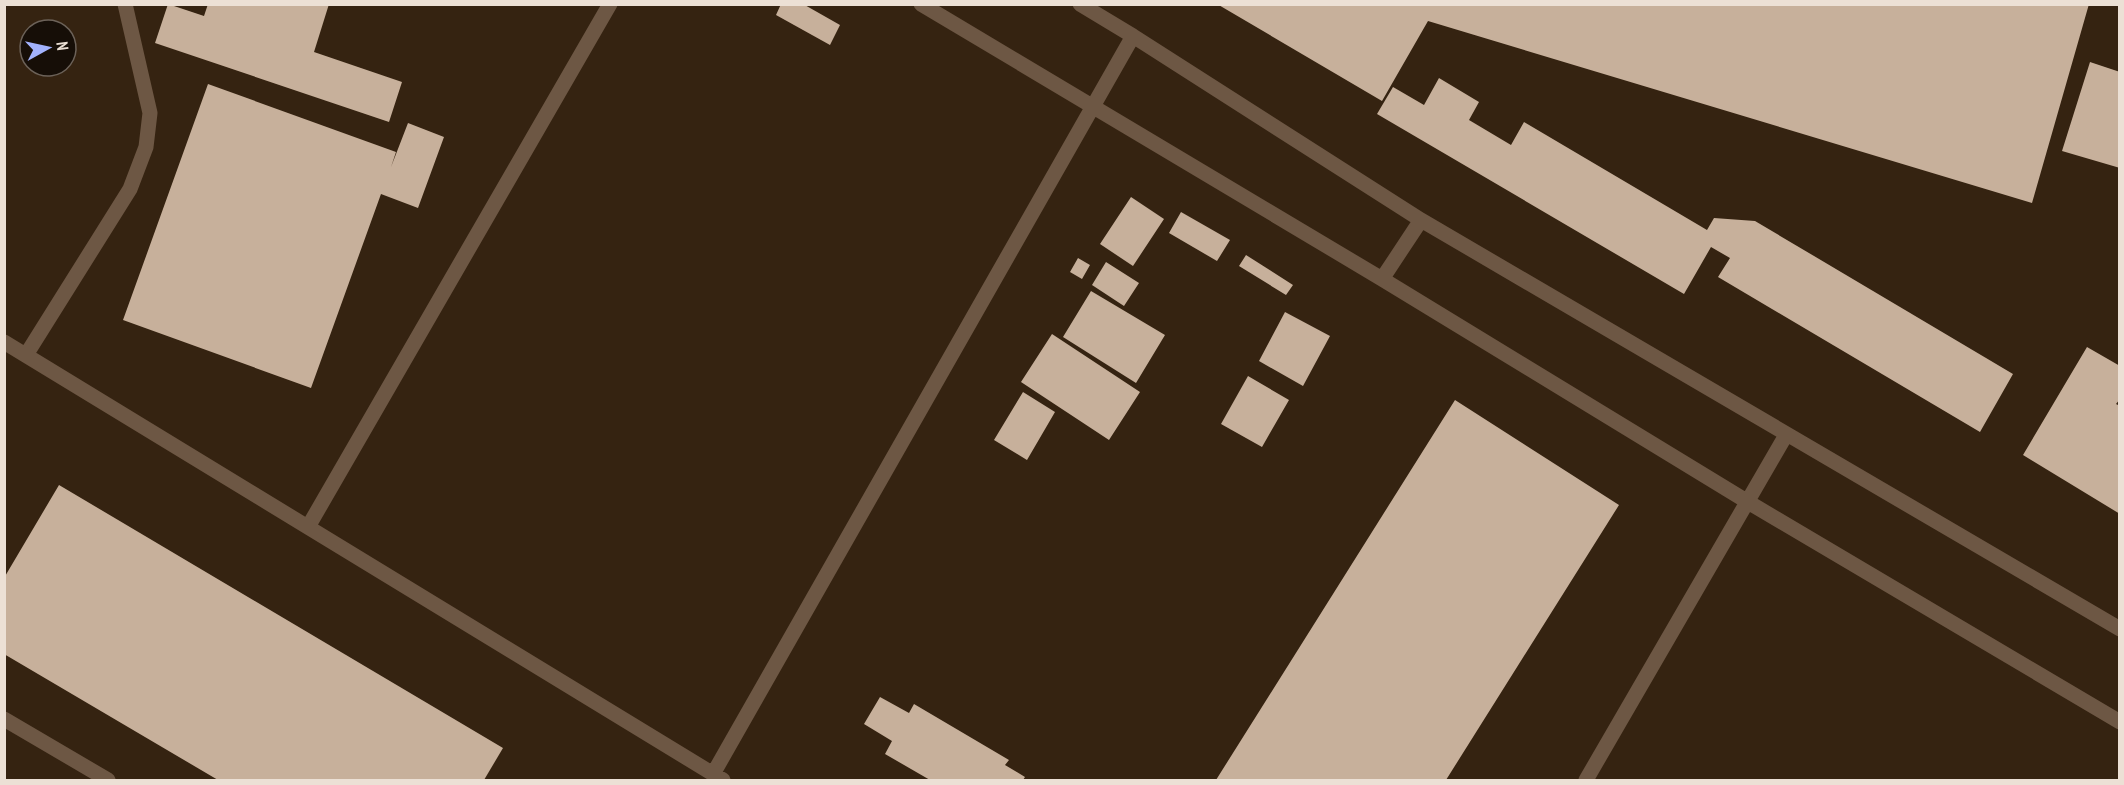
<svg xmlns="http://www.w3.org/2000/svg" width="2124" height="785" font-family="'PT Sans Narrow',sans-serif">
	<rect width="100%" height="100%" fill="#352311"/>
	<path fill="#c7b09b" d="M 168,4 L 204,16 L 208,4 L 329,4 L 314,52 L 402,82 L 389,122 L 155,43 Z
		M 781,4 L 803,4 L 840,25 L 830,45 L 776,15 Z
		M 1217,4 L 2089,4 L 2032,203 L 1428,21 L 1382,101 Z
		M 2090,62 L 2120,72 L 2120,168 L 2062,151 Z
		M 1439,78 L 1479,102 L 1469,120 L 1511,145 L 1524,122 L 1707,230 L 1714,218 L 1755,221 L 2013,374 L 1980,432 L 1718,277 L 1730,258 L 1711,247 L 1684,294 L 1377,114 L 1393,87 L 1424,105 Z
		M 208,84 L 396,152 L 391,167 L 408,123 L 444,137 L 418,208 L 381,194 L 311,388 L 123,320 Z
		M 1131,197 L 1164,219 L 1133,266 L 1100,244 Z
		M 1181,212 L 1230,240 L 1217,261 L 1169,233 Z
		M 1246,255 L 1293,285 L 1286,295 L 1239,266 Z
		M 1078,258 L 1090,265 L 1082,279 L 1070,272 Z
		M 1106,262 L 1139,283 L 1124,306 L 1092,285 Z
		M 1091,291 L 1165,335 L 1136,383 L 1063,337 Z
		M 1285,312 L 1330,336 L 1303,386 L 1259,361 Z
		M 1052,334 L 1140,392 L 1109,440 L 1021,382 Z
		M 2087,347 L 2120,366 L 2120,399 L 2116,404 L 2120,406 L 2120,514 L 2023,455 Z
		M 1248,376 L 1289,400 L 1262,447 L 1221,424 Z
		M 1023,392 L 1055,412 L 1027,460 L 994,440 Z
		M 1455,400 L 1619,505 L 1446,780 L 1216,780 Z
		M 59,485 L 503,748 L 484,780 L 218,780 L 4,654 L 4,578 Z
		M 880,697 L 909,713 L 914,704 L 1009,760 L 1005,765 L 1025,777 L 1023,780 L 930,780 L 885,754 L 892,741 L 864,724 Z"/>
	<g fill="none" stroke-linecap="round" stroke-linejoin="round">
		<path stroke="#6d5744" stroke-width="15" d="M 921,4 L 1382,279 L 1748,502 L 2120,722
			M 1080,4 L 1133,36 L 1421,220 L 2120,629
			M 1382,279 L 1421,220
			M 4,342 L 723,780
			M 26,355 L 130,189 L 146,147 L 150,113 L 125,4
			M 308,527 L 610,4
			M 4,719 L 108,780
			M 713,774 L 1133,36
			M 1586,780 L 1786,435"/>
	</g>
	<rect width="2124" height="785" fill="none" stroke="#ece0d5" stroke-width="12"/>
	<g transform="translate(48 48) rotate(82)"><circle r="28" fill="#160e07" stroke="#6c6259" stroke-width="1.5"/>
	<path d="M0-4.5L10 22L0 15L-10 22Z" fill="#a2b2fd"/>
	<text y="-9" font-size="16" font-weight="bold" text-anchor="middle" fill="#ece0d5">N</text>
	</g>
</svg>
